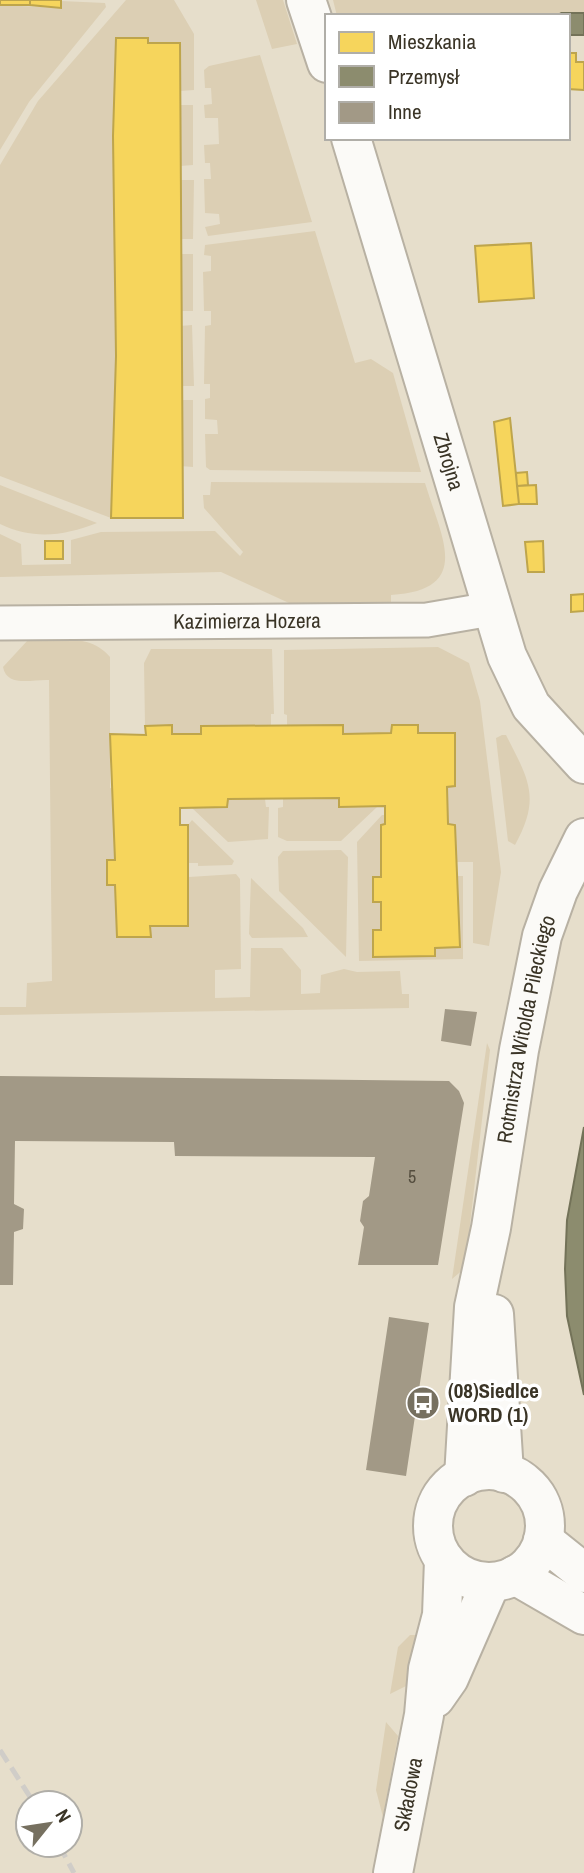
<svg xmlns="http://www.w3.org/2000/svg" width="584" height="1873" font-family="'Archivo Narrow',sans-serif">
	<rect width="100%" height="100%" fill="#e6decb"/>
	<path fill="#dccfb4" d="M 126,0 L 174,0 L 194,34 L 194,90 L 180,91 L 147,38 L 116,38 L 113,136 L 116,356 L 111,518 L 0,476 L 0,165 L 38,101 Z
		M 256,0 L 283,0 L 297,44 L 272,49 Z
		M 333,0 L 584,0 L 584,13 L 337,16 Z
		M 61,1 L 105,3 L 106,7 L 29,102 L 0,150 L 0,5 L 60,8 Z
		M 260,55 L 312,222 L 208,236 L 205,227 L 220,224 L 219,214 L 205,213 L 204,179 L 211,179 L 210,163 L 205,163 L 204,145 L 219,144 L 218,118 L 205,118 L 204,105 L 212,104 L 211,88 L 205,88 L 204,70 L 209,66 Z
		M 180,105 L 193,105 L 193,165 L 180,166 Z
		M 180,180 L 194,180 L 193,239 L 180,239 Z
		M 315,231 L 355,363 L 371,359 L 393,373 L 421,472 L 210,470 L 206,467 L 205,434 L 218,434 L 217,420 L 205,419 L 205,399 L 210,398 L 210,384 L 204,384 L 205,326 L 211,325 L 211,311 L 204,311 L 203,272 L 211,271 L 211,256 L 204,255 L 205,245 Z
		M 180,254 L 193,254 L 193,311 L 180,311 Z
		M 192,325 L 194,386 L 180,386 L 180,326 Z
		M 180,400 L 193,400 L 193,467 L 180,466 Z
		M 211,482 L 425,483 C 441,537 474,590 391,595 L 391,605 L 289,603 L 221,572 L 0,577 L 0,534 L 21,544 L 22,565 L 71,564 L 71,540 L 101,532 L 215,531 L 240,556 L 243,552 L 204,508 L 203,495 L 210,495 Z
		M 0,485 L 97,523 C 64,536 33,540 0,524 Z
		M 28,640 C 56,640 90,633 110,657 L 110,788 L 114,789 L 115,860 L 107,860 L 107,885 L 115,885 L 117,937 L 151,937 L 150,926 L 188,926 L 189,877 L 236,874 L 240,879 L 241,969 L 215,970 L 215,998 L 250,997 L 251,948 L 282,948 L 301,970 L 301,994 L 320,993 L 321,975 L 344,969 L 357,972 L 400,971 L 402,994 L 409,994 L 409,1008 L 0,1015 L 0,1007 L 26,1007 L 27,983 L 52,981 L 49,680 C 33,679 7,688 3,667 Z
		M 438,647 L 469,663 L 480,701 L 501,872 L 489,946 L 473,943 L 473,862 L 456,862 L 448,824 L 447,787 L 455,786 L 455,733 L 418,733 L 418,725 L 392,725 L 391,733 L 343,734 L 342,725 L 287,725 L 287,715 L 284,714 L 284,650 Z
		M 151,649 L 272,649 L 274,714 L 271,714 L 271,725 L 202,726 L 201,734 L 172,734 L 172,725 L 145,726 L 144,663 Z
		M 502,735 L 506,735 C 529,780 541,798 515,845 L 508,841 L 496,738 Z
		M 283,798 L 339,798 L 340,807 L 377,807 L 341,841 L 287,841 L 278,837 L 278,808 L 283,807 Z
		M 228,799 L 265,799 L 266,807 L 269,807 L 268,839 L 228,842 L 192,808 Z
		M 382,815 L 385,815 L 385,824 L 381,825 L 381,877 L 373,877 L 373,902 L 381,902 L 381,930 L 373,930 L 373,957 L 435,956 L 435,948 L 460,947 L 458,876 L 463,876 L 463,959 L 359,961 L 357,842 Z
		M 192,820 L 234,861 L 232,865 L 198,866 L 198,863 L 189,863 L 188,825 Z
		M 341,850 L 348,857 L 346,957 L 279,891 L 278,857 L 283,851 Z
		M 251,878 L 303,928 L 308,937 L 252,938 L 249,934 Z
		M 487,1043 L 490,1050 L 465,1268 L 452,1279 Z
		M 410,1635 L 423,1635 L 410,1684 L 390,1694 L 398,1647 Z
		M 386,1722 L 398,1736 L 383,1817 L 376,1790 Z"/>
	<path fill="#f6d55c" stroke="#bea54c" stroke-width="2" d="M 0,0 L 30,0 L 30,5 L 0,5 Z
		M 30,0 L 61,0 L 61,8 L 30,5 Z
		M 116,38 L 148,38 L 148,43 L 180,43 L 183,518 L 111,518 L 116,356 L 113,136 Z
		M 568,53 L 576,53 L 576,62 L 584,62 L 584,90 L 568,89 Z
		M 531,243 L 534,298 L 479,302 L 475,246 Z
		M 510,418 L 519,504 L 503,506 L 494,422 Z
		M 527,472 L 528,485 L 517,486 L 516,473 Z
		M 536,485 L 537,504 L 519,504 L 517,486 Z
		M 45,541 L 63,541 L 63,559 L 45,559 Z
		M 543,541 L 544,572 L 528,572 L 525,542 Z
		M 584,594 L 584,611 L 571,612 L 571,595 Z
		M 172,725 L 172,734 L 201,734 L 201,726 L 343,725 L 343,734 L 391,733 L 392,725 L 418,725 L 418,733 L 455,733 L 455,786 L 447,787 L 448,824 L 455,825 L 460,947 L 435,948 L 435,956 L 373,957 L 373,930 L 381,930 L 381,902 L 373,902 L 373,877 L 381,877 L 381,825 L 385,824 L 385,806 L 339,807 L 339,798 L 228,799 L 227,807 L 180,808 L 180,825 L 188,825 L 188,926 L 150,926 L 151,937 L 117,937 L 115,885 L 107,885 L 107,860 L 115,860 L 110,734 L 146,735 L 145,726 Z"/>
	<path fill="#8c8c6e" stroke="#737258" stroke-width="2" d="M 563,13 L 584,13 L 584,35 L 568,35 L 568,16 Z
		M 584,1127 L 584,1395 L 567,1316 L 565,1269 L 567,1220 Z"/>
	<path fill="#a29986" d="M 445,1009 L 477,1012 L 471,1046 L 441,1041 Z
		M 0,1076 L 449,1081 L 459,1091 L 464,1103 L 438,1265 L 358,1265 L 364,1227 L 360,1221 L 363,1201 L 369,1196 L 375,1157 L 175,1156 L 174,1142 L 15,1141 L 14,1204 L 24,1209 L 23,1229 L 14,1232 L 13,1285 L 0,1285 Z
		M 389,1317 L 429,1323 L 406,1476 L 366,1470 Z"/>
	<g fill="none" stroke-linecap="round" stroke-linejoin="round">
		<defs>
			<g id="street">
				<path id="s1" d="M 0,623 L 427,620 L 491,609"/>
			</g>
			<g id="secondary">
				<path d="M 306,0 L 327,63"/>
				<path id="s2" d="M 351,138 L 507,656 L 531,706 L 584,764"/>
				<path d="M 494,1314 L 504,1473"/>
				<circle cx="489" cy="1526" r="56"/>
				<path id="s3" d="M 464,1477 L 474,1307 L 491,1228 L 519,1050 L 542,936 L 558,891 L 584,838"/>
				<path d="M 543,1540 L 584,1573"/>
				<path d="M 515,1575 L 584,1615"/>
				<path d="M 435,1698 L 449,1678 L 491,1582"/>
				<path id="s4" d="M 393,1873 L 424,1715 L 428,1669 L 442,1615 L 444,1560"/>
			</g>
		</defs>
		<use href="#street" stroke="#b8b1a3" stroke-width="37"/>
		<use href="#secondary" stroke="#b8b1a3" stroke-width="42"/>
		<use href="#street" stroke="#fbfaf7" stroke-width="33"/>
		<use href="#secondary" stroke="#fbfaf7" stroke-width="38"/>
		<path stroke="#d0cdc8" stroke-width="5" stroke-dasharray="14 7" stroke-linecap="butt" d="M 0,1750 L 34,1803
			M 59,1845 L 74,1873"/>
	</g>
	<defs>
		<symbol id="bus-disc" viewBox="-11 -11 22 22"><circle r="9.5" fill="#767060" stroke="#fff"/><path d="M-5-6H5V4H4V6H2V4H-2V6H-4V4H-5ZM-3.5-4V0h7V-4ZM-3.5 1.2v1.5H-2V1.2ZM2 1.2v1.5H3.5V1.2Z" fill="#fff"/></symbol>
	</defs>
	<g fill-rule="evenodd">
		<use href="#bus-disc" x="404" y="1384" width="38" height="38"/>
	</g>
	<g text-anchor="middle" stroke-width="7" stroke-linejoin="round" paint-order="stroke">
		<g font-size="18" fill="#544d3e">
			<text x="412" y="1183">5</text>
		</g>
		<g font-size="21" fill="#3a3426" stroke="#fff">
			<text dy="7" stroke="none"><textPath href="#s2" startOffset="338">Zbrojna</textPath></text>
			<text dy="7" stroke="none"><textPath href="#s1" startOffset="247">Kazimierza Hozera</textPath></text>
			<text dy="7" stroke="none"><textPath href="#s3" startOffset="453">Rotmistrza Witolda Pileckiego</textPath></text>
			<text dy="7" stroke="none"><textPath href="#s4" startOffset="80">Składowa</textPath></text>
		</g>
		<g font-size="21" font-weight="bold" fill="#3a3426" stroke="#fff" text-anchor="start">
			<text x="448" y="1398">(08)Siedlce<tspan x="448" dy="24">WORD (1)</tspan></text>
		</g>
	</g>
	<rect x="325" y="14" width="245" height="126" fill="#ffffff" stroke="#b0aea8" stroke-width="2"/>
	<rect x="339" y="32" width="35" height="21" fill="#f6d55c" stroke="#b0aea8" stroke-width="2"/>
	<text x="388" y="49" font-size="21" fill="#3a3426">Mieszkania</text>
	<rect x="339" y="66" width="35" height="21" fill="#8c8c6e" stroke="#b0aea8" stroke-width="2"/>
	<text x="388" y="84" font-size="21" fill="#3a3426">Przemysł</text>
	<rect x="339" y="102" width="35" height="21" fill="#a29986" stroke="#b0aea8" stroke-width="2"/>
	<text x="388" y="119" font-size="21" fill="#3a3426">Inne</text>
	<g transform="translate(49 1824) rotate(60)"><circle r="33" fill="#ffffff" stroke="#b0aea8" stroke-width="2"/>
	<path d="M0-5L12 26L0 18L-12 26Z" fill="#767060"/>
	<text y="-10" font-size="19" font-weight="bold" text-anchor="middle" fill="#3a3426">N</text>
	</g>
</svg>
